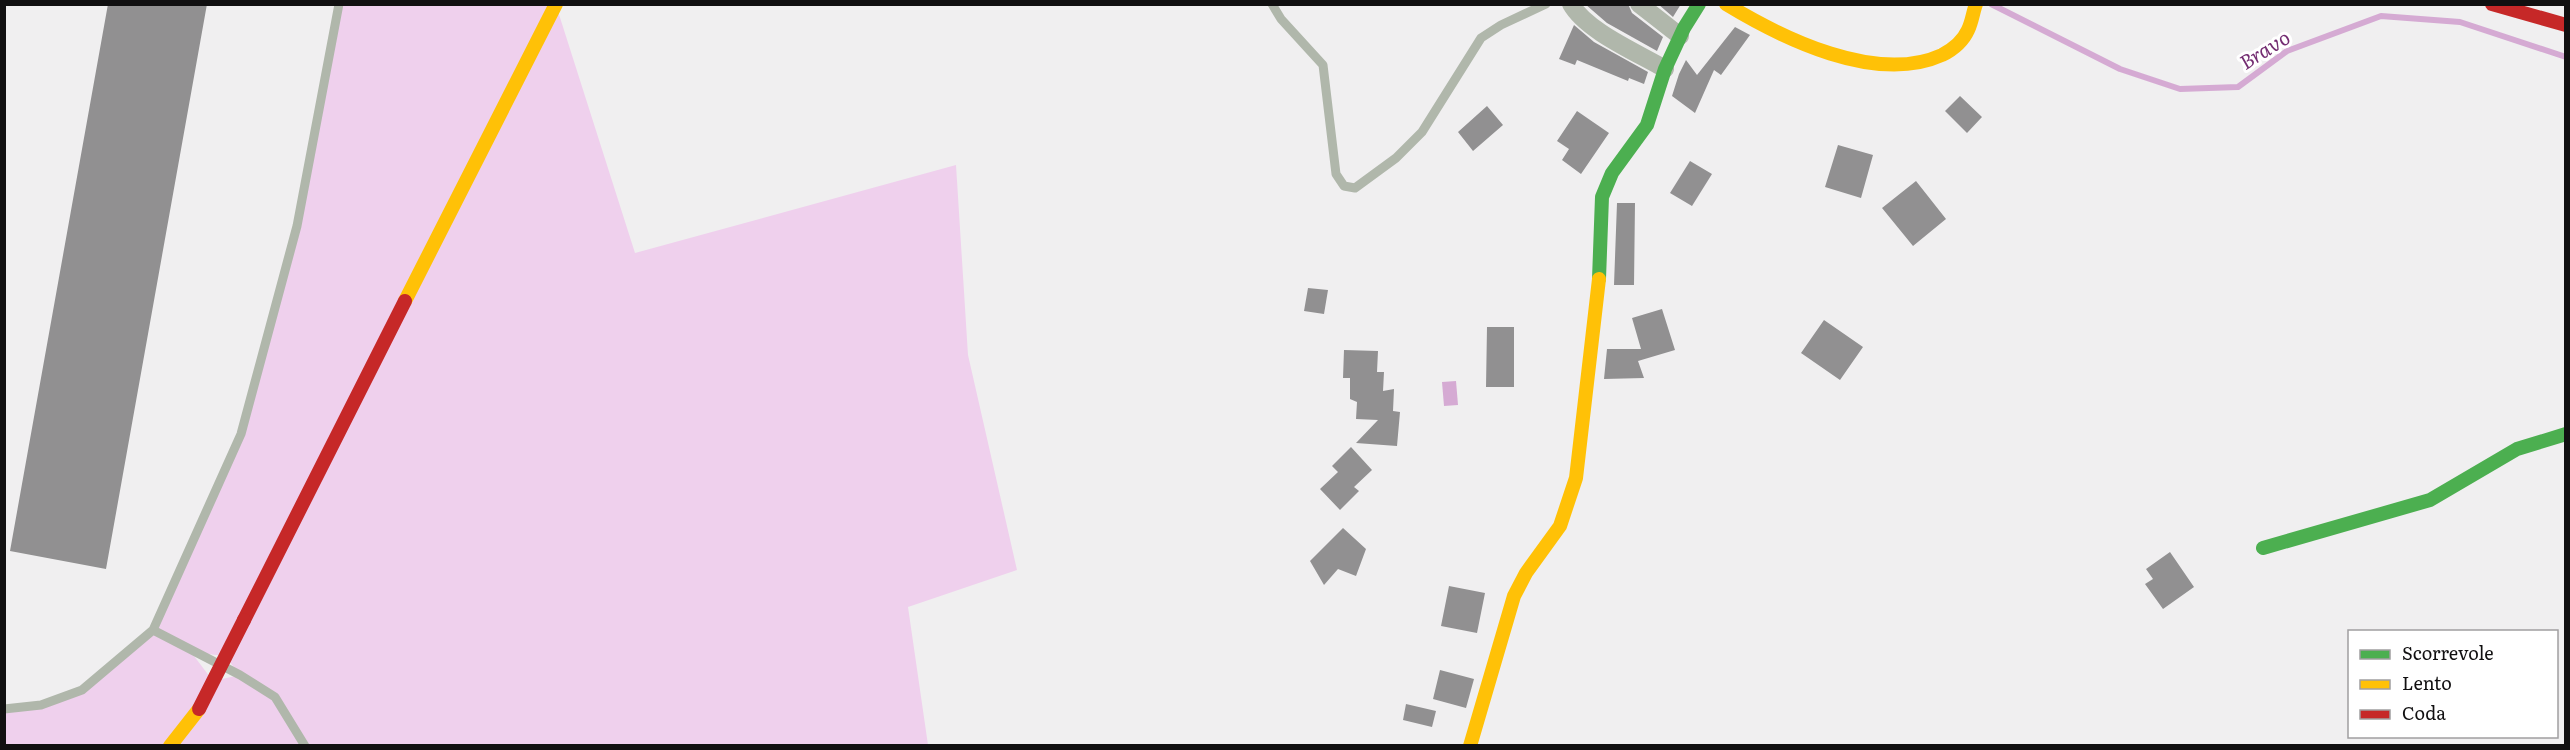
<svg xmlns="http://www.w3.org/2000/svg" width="2570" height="750" font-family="Literata,serif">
	<rect width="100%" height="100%" fill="#f0eff0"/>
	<path fill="#efd0ed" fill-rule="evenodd" d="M 339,5 L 556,5 L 635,253 L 956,165 L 968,355 L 1017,570 L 908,607 L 928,745 L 5,746 L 4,709 L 41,705 L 82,690 L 153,630 L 241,434 L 297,226 ZM 191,652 L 225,656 L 240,675 L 213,681 Z"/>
	<path fill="#d5aad3" d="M 1456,381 L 1458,405 L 1444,406 L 1442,382 Z"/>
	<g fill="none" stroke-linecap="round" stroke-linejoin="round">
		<path stroke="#d5aad3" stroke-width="6" d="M 1991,4 L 2120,69 L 2180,89 L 2238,87 L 2287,51 L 2381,16 L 2460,22 L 2566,57"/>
	</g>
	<path fill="#919091" d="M 108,4 L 207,4 L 106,569 L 10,551 Z
		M 1585,4 L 1628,4 L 1632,13 L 1663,37 L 1657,51 L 1607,23 Z
		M 1658,4 L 1681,4 L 1673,17 Z
		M 1574,25 L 1594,42 L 1648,72 L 1644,84 L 1629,78 L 1628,81 L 1577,60 L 1575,65 L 1559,59 Z
		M 1735,27 L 1750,35 L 1721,75 L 1714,70 L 1695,113 L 1672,96 L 1679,74 L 1686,60 L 1697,75 Z
		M 1960,96 L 1982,117 L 1967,133 L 1945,111 Z
		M 1487,106 L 1503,125 L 1473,151 L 1458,132 Z
		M 1577,111 L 1609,133 L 1581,174 L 1562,160 L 1569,149 L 1557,141 Z
		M 1838,145 L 1873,155 L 1861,198 L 1825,187 Z
		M 1690,161 L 1712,174 L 1692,206 L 1670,193 Z
		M 1916,181 L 1946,219 L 1913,246 L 1882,208 Z
		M 1617,203 L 1635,203 L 1634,285 L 1614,285 Z
		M 1308,288 L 1328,290 L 1324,314 L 1304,311 Z
		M 1662,309 L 1675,350 L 1638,361 L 1644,378 L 1604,379 L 1607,349 L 1641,349 L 1632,318 Z
		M 1824,320 L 1863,347 L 1840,380 L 1801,353 Z
		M 1487,327 L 1514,327 L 1514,387 L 1486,387 Z
		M 1344,350 L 1378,351 L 1377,372 L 1384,372 L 1383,391 L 1394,389 L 1393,411 L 1400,412 L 1397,446 L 1356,443 L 1378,420 L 1356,419 L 1357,402 L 1350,399 L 1350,378 L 1343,378 Z
		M 1351,447 L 1372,470 L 1354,487 L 1359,491 L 1340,510 L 1320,489 L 1338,472 L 1332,466 Z
		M 1343,528 L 1366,549 L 1356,576 L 1338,569 L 1324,585 L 1310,561 Z
		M 2170,552 L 2194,587 L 2163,609 L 2145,584 L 2153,579 L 2146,569 Z
		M 1449,586 L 1485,593 L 1477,633 L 1441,626 Z
		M 1440,670 L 1474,679 L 1466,708 L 1433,699 Z
		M 1406,704 L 1436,711 L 1432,727 L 1403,720 Z"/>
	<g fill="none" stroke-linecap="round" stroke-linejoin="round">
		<path stroke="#b0b7ab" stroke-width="9" d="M 1272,4 L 1281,19 L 1323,65 L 1336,174 L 1344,186 L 1355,188 L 1396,158 L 1422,132 L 1481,38 L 1501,25 L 1546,4
			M 153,630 L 240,675 L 275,697 L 305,746
			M 4,709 L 41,705 L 82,690 L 153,630 L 241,434 L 297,226 L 339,4"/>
		<path stroke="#b0b7ab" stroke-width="18" d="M 1571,4 C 1586,31 1638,53 1665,69
			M 1639,4 L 1680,36"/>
		<path stroke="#4caf50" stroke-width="14" d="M 1599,279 L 1602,197 L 1612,173 L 1647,125 L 1665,69 L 1684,28 L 1699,4
			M 2263,548 L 2430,500 L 2517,449 L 2566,434"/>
		<path stroke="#ffc107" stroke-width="14" d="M 1726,4 C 1782,38 1876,85 1942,55 C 1952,50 1963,41 1968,30 C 1972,22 1973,12 1976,4
			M 405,301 L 556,4
			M 170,746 L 199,709
			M 1470,746 L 1514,596 L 1526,573 L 1560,526 L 1576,478 L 1599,279"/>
		<path stroke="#c62828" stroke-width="14" d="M 2492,4 L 2566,25
			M 244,620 L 405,301"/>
		<path stroke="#c62828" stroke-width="14" d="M 199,709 L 244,620"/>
	</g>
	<g text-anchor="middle" stroke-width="6" stroke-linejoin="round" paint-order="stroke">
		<g font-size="20" font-style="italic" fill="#742d72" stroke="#fff">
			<text transform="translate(2265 50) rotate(-32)" y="7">Bravo</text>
		</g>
	</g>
	<rect width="2570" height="750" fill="none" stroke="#111011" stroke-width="12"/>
	<rect x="2348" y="630" width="210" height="108" fill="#ffffff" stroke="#a09fa0" stroke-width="1.5"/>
	<rect x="2360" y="650" width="30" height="9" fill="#4caf50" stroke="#a09fa0" stroke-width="1.5"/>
	<text x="2402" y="660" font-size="18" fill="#111011">Scorrevole</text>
	<rect x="2360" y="680" width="30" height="9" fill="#ffc107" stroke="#a09fa0" stroke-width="1.5"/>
	<text x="2402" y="690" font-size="18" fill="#111011">Lento</text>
	<rect x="2360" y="710" width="30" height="9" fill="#c62828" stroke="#a09fa0" stroke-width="1.5"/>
	<text x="2402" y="720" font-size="18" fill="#111011">Coda</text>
</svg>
